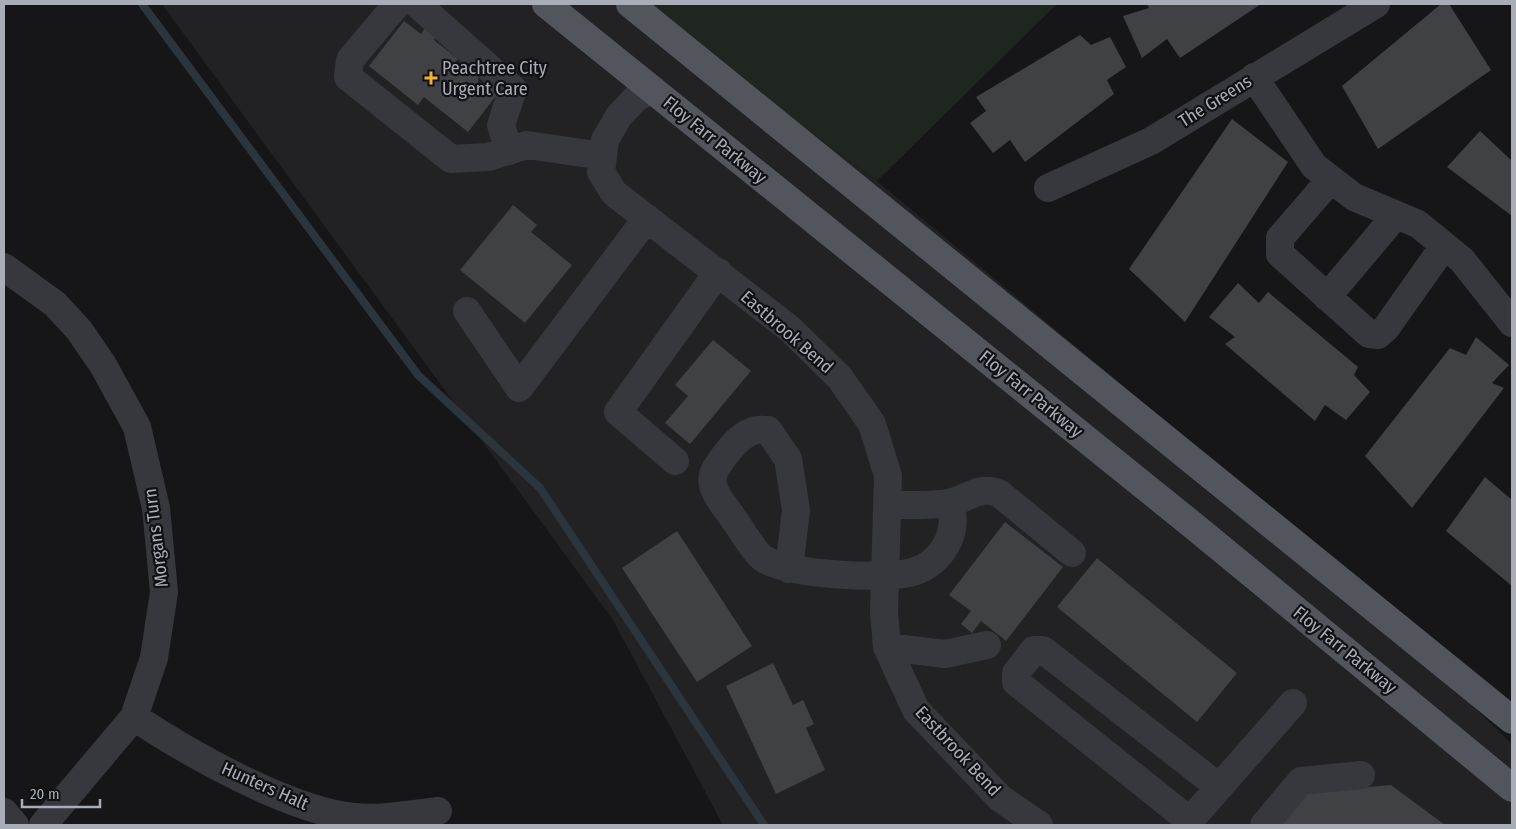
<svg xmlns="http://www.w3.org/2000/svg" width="1516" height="829" font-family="'Fira Sans Condensed',sans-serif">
	<rect width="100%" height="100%" fill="#161618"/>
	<path fill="#222225" d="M 162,4 L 636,4 L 877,181 L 1264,503 L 1512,744 L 1512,825 L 723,825 L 613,620 Z"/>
	<path fill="#1e261f" d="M 636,4 L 1057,4 L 877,181 Z"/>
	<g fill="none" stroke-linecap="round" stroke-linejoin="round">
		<path stroke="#2c353c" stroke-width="8" d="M 142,4 L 418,375 L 540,488 L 764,825"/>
	</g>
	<path fill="#404145" d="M 1147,4 L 1261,4 L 1180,58 L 1167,39 L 1142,58 L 1123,16 L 1149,8 Z
		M 1441,4 L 1449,4 L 1491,70 L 1378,149 L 1342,86 Z
		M 404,21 L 421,34 L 425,28 L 436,37 L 434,40 L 458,59 L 453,65 L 456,67 L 461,62 L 468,62 L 479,75 L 478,82 L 482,85 L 485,81 L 499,92 L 468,132 L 424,97 L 418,105 L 369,66 Z
		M 1080,35 L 1091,45 L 1110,37 L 1126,67 L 1107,80 L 1114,94 L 1025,162 L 1010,140 L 993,153 L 970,123 L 986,111 L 976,97 Z
		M 1232,119 L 1288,162 L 1185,322 L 1129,269 Z
		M 1480,131 L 1512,161 L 1512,216 L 1447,167 Z
		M 513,205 L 537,225 L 531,232 L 572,265 L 525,323 L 460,270 Z
		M 1238,283 L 1259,303 L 1268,292 L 1358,367 L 1354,375 L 1370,392 L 1346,420 L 1325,405 L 1315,421 L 1225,344 L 1235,337 L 1209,317 Z
		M 1476,337 L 1509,365 L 1492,383 L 1504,388 L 1412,508 L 1365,456 L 1450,348 L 1466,355 Z
		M 713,340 L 751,371 L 690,444 L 665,423 L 688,396 L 675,385 Z
		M 1485,477 L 1512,500 L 1512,586 L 1446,531 Z
		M 1005,522 L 1063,567 L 1006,641 L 981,621 L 972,633 L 961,624 L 971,611 L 949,595 Z
		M 677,531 L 752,646 L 697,682 L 622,568 Z
		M 1097,558 L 1237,673 L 1197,722 L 1057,607 Z
		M 773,663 L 793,705 L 803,700 L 814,724 L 806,728 L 825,770 L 776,794 L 726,686 Z
		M 1391,785 L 1445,825 L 1274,825 L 1300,793 Z"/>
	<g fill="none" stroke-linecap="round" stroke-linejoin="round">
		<path stroke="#37383d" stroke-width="28" d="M 397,4 L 350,60 L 348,77 L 451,159 L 488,157 L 527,145 L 603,156
			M 417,4 L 513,89 L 501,125 L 509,151
			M 1254,77 L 1314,166 L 1354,197 L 1418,224 L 1462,260 L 1512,323
			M 652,89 L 636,98 L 619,116 L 605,140 L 601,172 L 614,193 L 790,329 L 840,378 L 872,424 L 888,476 L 884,612 L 887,647 L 916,710 L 1000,798 L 1039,825
			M 1331,179 L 1280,238 L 1280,254 L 1369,334 L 1378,335 L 1386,328 L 1444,246
			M 1048,188 L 1151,141 L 1376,4
			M 4,267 L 55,304 L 79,330 L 103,365 L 137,427 L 156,508 L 164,592 L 154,658 L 134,717 L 43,825
			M 1327,297 L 1396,215
			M 467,311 L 519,388 L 647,218
			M 675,461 L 618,412 L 718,272
			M 888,505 C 907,505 928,506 948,503 C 968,500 978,484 1000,494 L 1072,553
			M 789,569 L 796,510 L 788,459 L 768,430 C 763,430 757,429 753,431 C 738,436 726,453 718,465 C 705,482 717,496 728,511 C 736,521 755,554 764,559 C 789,575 886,580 913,572 C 942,563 961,531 949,503
			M 887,647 L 945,654 L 987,645
			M 134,717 C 188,753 290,811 354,817 C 381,820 411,814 438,811
			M 4,812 L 15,825
			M 1190,821 L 1016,682 L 1016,673 L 1034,650 L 1043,650 L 1219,787
			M 1186,825 L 1293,703
			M 1264,825 L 1301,781 L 1361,775"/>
		<path stroke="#53555c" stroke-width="28" d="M 546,4 L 1195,527 L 1512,788
			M 630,4 L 1512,720"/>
	</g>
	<path fill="#f2b134" stroke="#111113" stroke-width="2" d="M428.5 70.5h5v5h5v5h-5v5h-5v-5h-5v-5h5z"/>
	<g text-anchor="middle" stroke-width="4.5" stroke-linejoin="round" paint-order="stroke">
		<g font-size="18" fill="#a8adb8" stroke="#111113" text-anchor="start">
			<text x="442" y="74">Peachtree City<tspan x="442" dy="21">Urgent Care</tspan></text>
		</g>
		<g font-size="18" fill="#a8adb8" stroke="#111113">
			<text transform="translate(1215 101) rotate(-32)" y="6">The Greens</text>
			<text transform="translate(715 140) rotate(39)" y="6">Floy Farr Parkway</text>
			<text transform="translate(787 332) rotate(41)" y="6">Eastbrook Bend</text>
			<text transform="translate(1031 394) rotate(39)" y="6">Floy Farr Parkway</text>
			<text transform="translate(156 538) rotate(-97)" y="6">Morgans Turn</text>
			<text transform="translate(1345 650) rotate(39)" y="6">Floy Farr Parkway</text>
			<text transform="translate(958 751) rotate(47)" y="6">Eastbrook Bend</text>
			<text transform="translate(265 786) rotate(24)" y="6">Hunters Halt</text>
		</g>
	</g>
	<rect width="1516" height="829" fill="none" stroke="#a8adb8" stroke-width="10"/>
	<path d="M22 799v8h78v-8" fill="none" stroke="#a8adb8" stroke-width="2.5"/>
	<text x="30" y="799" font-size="15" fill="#a8adb8" stroke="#111113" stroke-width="4" paint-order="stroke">20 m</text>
</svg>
